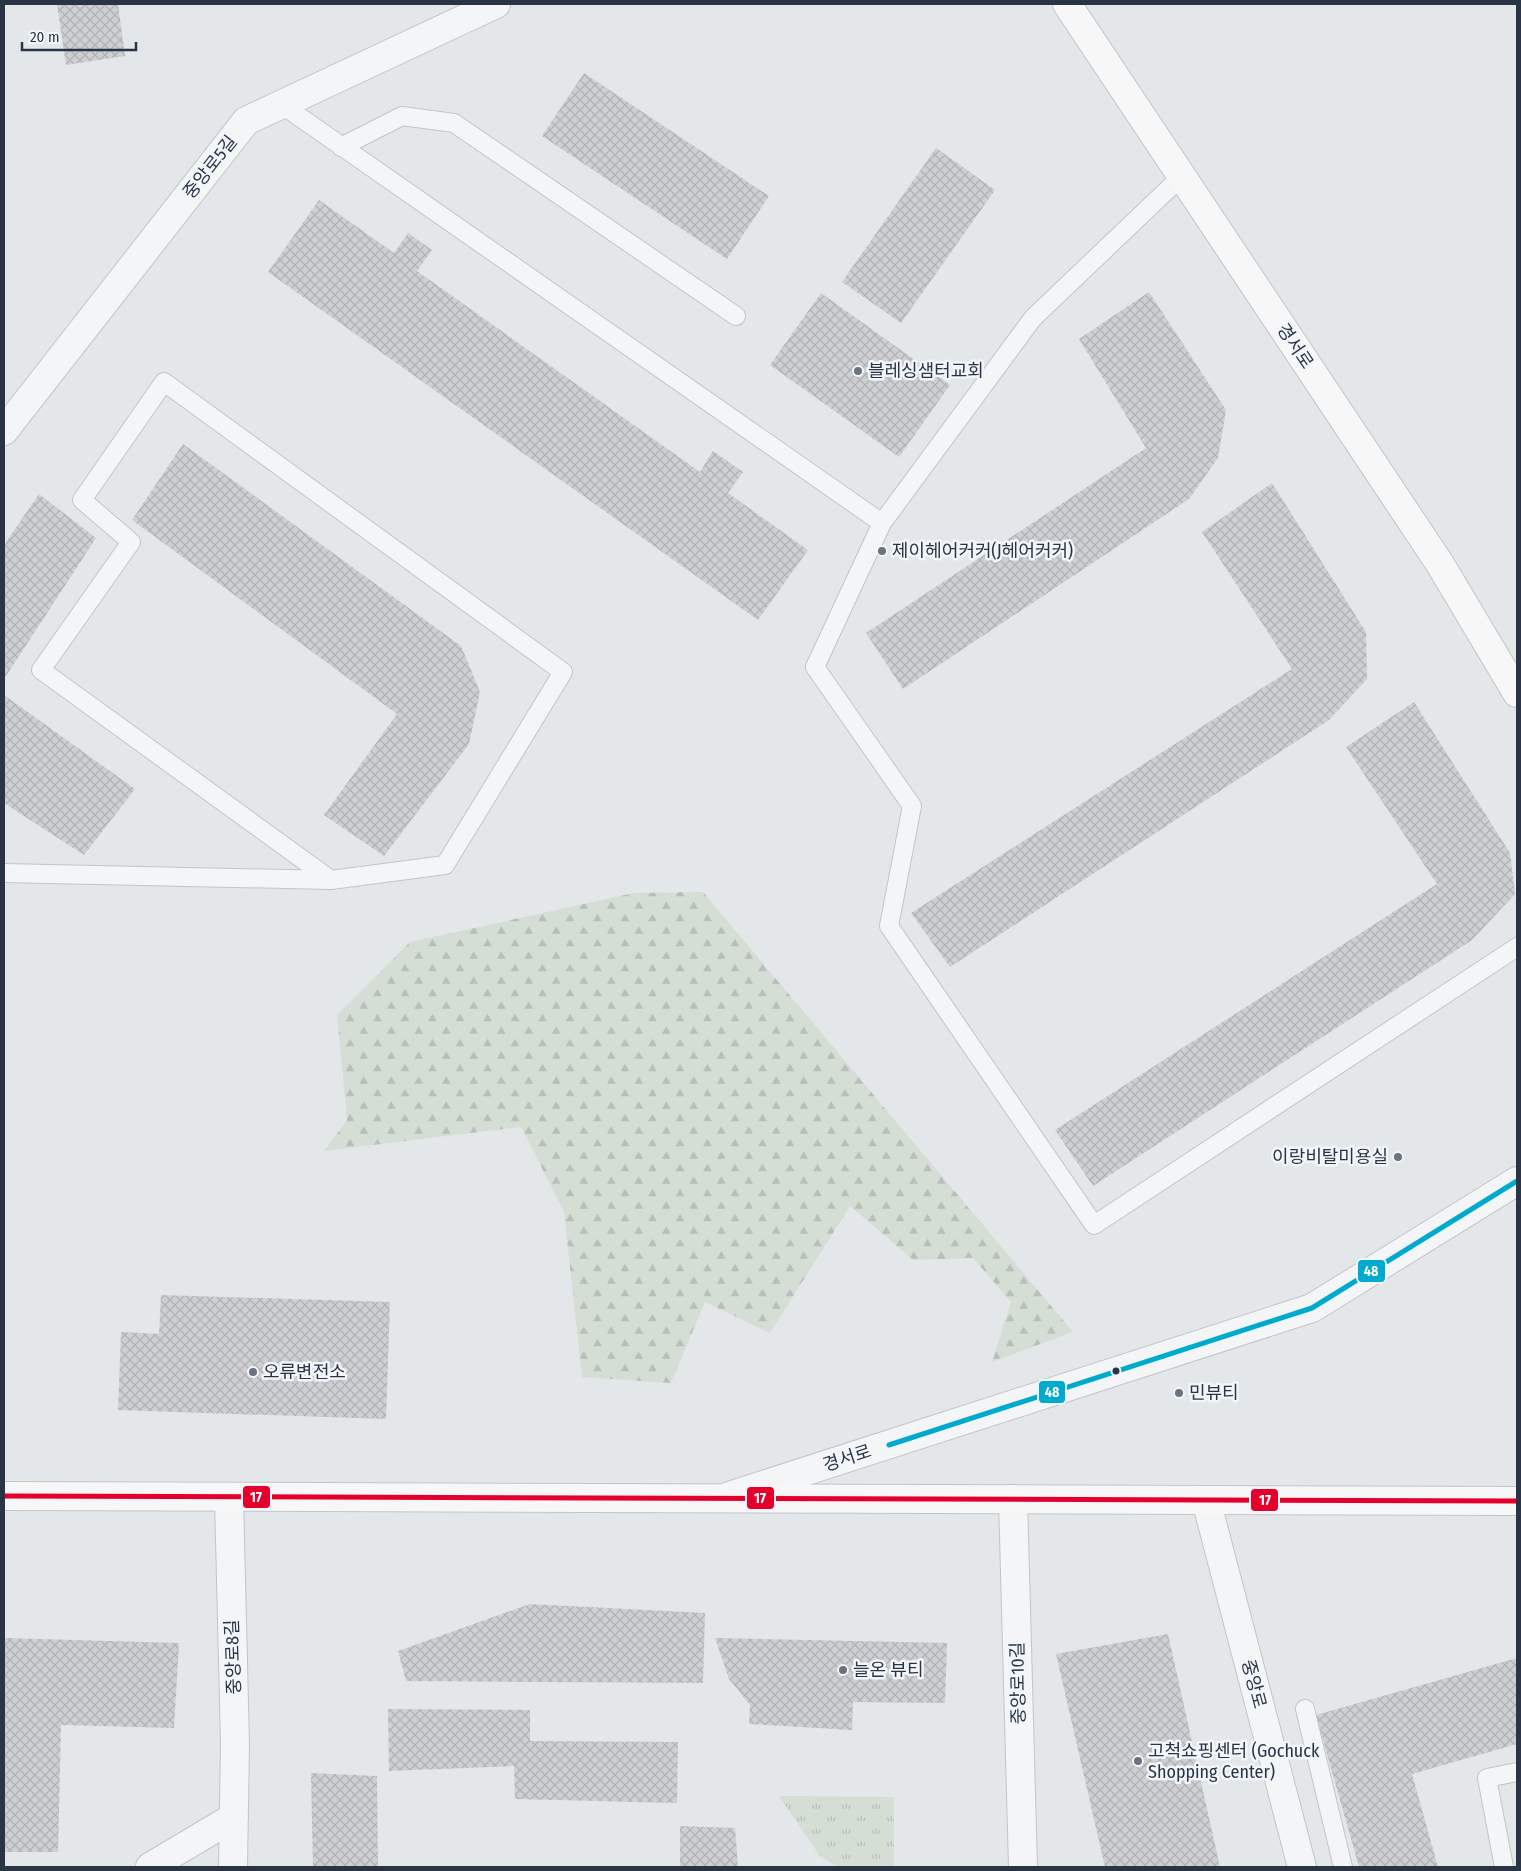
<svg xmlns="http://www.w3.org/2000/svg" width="1521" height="1871" font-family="'Fira Sans Condensed','Noto Sans KR',sans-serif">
	<defs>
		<pattern id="grass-tufts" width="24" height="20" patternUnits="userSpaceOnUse" patternTransform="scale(1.25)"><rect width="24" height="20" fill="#d5ded5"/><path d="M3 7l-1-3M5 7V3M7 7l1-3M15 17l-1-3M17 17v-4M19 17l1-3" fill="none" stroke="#b7bfb8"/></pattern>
		<pattern id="forest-firs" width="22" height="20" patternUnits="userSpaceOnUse" patternTransform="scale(1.25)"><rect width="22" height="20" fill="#d5ded5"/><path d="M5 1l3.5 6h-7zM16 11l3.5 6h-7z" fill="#b7bfb8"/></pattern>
		<pattern id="building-cross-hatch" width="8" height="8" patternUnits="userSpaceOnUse" patternTransform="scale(1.25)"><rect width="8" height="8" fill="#cdcfd2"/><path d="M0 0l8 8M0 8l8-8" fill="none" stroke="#b0b2b6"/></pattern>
	</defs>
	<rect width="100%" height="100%" fill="#e4e7ea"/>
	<path fill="url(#grass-tufts)" d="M 779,1796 L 894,1797 L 894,1867 L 838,1867 L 819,1855 Z"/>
	<path fill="url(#forest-firs)" d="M 703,892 L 1073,1332 L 992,1362 L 1011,1302 L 973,1258 L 913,1260 L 850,1206 L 770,1333 L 705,1302 L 671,1383 L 582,1377 L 564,1212 L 521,1127 L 324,1151 L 347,1120 L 337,1015 L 410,942 L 634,893 Z"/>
	<path fill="url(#building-cross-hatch)" d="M 57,4 L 118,4 L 125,56 L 66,65 Z
		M 584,73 L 769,196 L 727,259 L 542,136 Z
		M 936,148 L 995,190 L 901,323 L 842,282 Z
		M 319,200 L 394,253 L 408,233 L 432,250 L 417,271 L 700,472 L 713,451 L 743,472 L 728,493 L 808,550 L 758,620 L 268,272 Z
		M 1149,292 L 1226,410 L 1218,458 L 1189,499 L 903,689 L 866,633 L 1146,448 L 1079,339 Z
		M 821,293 L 950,385 L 899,457 L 770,365 Z
		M 183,444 L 461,646 L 480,692 L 469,744 L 384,856 L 324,815 L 397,714 L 132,520 Z
		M 1272,483 L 1366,632 L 1367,679 L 1329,720 L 950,967 L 911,913 L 1292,669 L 1202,532 Z
		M 39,494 L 96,538 L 4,679 L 4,545 Z
		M 4,695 L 135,789 L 84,855 L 4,803 Z
		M 1414,702 L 1510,853 L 1515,894 L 1472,940 L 1093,1186 L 1055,1130 L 1437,884 L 1346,747 Z
		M 161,1295 L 390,1302 L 386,1419 L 118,1410 L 121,1332 L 159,1334 Z
		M 530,1604 L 705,1613 L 703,1683 L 406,1681 L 398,1651 Z
		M 1168,1634 L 1220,1867 L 1105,1867 L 1056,1654 Z
		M 4,1638 L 179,1643 L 174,1728 L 61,1725 L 58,1852 L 4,1852 Z
		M 715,1638 L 947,1643 L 945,1703 L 853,1702 L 852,1730 L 749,1724 L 750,1705 L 729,1679 Z
		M 1517,1658 L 1517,1744 L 1412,1774 L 1438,1867 L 1359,1867 L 1316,1715 Z
		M 388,1709 L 530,1710 L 530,1741 L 678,1742 L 677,1803 L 515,1799 L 514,1766 L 389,1771 Z
		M 311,1773 L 377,1776 L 378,1867 L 313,1867 Z
		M 680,1826 L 735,1828 L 738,1867 L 680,1867 Z"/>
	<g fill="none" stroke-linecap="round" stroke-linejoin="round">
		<defs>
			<path id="lane" d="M 281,104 L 882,523 L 815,667 L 912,806 L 889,926 L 1094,1225 L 1517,947
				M 341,147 L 402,116 L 454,123 L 736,316
				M 882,523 L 1033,318 L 1182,176
				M 4,873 L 331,880 L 445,865 L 563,672 L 164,382 L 82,500 L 131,542 L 41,670 L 331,880
				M 1305,1709 L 1343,1867
				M 1504,1867 L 1487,1778 L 1517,1772"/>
			<path id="street" d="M 4,431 L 246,121 L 496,4
				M 729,1496 L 1312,1308 L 1517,1181
				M 229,1497 L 235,1744 L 233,1867
				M 1013,1499 L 1023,1867
				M 1206,1500 L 1302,1867
				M 150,1867 L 234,1817"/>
			<path id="secondary" d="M 1067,4 L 1440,564 L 1517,693
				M 4,1496 L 1517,1501"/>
		</defs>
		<use href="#lane" stroke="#c2c5c8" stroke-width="20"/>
		<use href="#street" stroke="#c2c5c8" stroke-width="30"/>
		<use href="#secondary" stroke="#c2c5c8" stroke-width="30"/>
		<use href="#lane" stroke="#f4f5f6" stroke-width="18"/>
		<use href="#street" stroke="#f4f5f6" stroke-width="28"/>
		<use href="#secondary" stroke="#f7f7f8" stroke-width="28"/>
		<defs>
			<path id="bus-1" d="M 4,1496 L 1517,1501"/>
			<path id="bus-2" d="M 889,1445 L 1312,1308 L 1517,1181"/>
		</defs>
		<use href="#bus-1" stroke="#f2f5f9" stroke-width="9"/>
		<use href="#bus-2" stroke="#f2f5f9" stroke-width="9"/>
		<use href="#bus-1" stroke="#e4002b" stroke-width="5"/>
		<use href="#bus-2" stroke="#00a9ce" stroke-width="5"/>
	</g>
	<g fill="#6a737f" stroke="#f2f5f9" stroke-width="2">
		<circle cx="858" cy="371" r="5"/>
		<circle cx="882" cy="551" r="5"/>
		<circle cx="1398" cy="1157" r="5"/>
		<circle cx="253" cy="1372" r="5"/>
		<circle cx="1179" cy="1393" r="5"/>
		<circle cx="843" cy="1670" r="5"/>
		<circle cx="1138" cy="1761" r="5"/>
	</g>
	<circle fill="#293445" stroke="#f2f5f9" stroke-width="2" cx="1116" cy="1371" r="4.5"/>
	<g text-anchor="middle" stroke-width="5" stroke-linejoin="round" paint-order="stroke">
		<g font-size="18" fill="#293445" stroke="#f2f5f9">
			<text transform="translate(210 167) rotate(-52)" y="6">중앙로5길</text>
			<text transform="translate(1295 346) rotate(56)" y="6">경서로</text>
			<text transform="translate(847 1458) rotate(-18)" y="6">경서로</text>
			<text transform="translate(233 1657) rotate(-92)" y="6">중앙로8길</text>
			<text transform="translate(1018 1683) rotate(-91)" y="6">중앙로10길</text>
			<text transform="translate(1254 1684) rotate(75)" y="6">중앙로</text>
		</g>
		<g font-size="18" fill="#293445" stroke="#f2f5f9" text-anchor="start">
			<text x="868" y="377">블레싱샘터교회</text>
			<text x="892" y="557">제이헤어커커(J헤어커커)</text>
			<text x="1388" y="1163" text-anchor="end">이랑비탈미용실</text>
			<text x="263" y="1378">오류변전소</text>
			<text x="1189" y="1399">민뷰티</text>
			<text x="853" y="1676">늘온 뷰티</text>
			<text x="1148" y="1757">고척쇼핑센터 (Gochuck<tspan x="1148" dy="21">Shopping Center)</tspan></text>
		</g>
	</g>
	<g stroke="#f2f5f9" stroke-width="2">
		<rect x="1357" y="1259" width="29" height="24" rx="5" fill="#00a9ce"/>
		<rect x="1038" y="1380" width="28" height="24" rx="5" fill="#00a9ce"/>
		<rect x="242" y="1485" width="29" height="24" rx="5" fill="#e4002b"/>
		<rect x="746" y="1486" width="29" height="24" rx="5" fill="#e4002b"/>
		<rect x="1250" y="1488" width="29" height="24" rx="5" fill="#e4002b"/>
	</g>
	<g font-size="14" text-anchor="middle" font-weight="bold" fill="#fff">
		<text x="1371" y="1276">48</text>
		<text x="1052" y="1397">48</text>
		<text x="256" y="1502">17</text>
		<text x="760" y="1503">17</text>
		<text x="1265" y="1505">17</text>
	</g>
	<rect width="1521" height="1871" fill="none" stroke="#293445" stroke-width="10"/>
	<path d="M22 42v8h114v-8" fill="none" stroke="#293445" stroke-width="2.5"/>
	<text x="30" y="42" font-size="15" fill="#293445" stroke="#f2f5f9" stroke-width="4" paint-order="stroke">20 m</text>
</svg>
